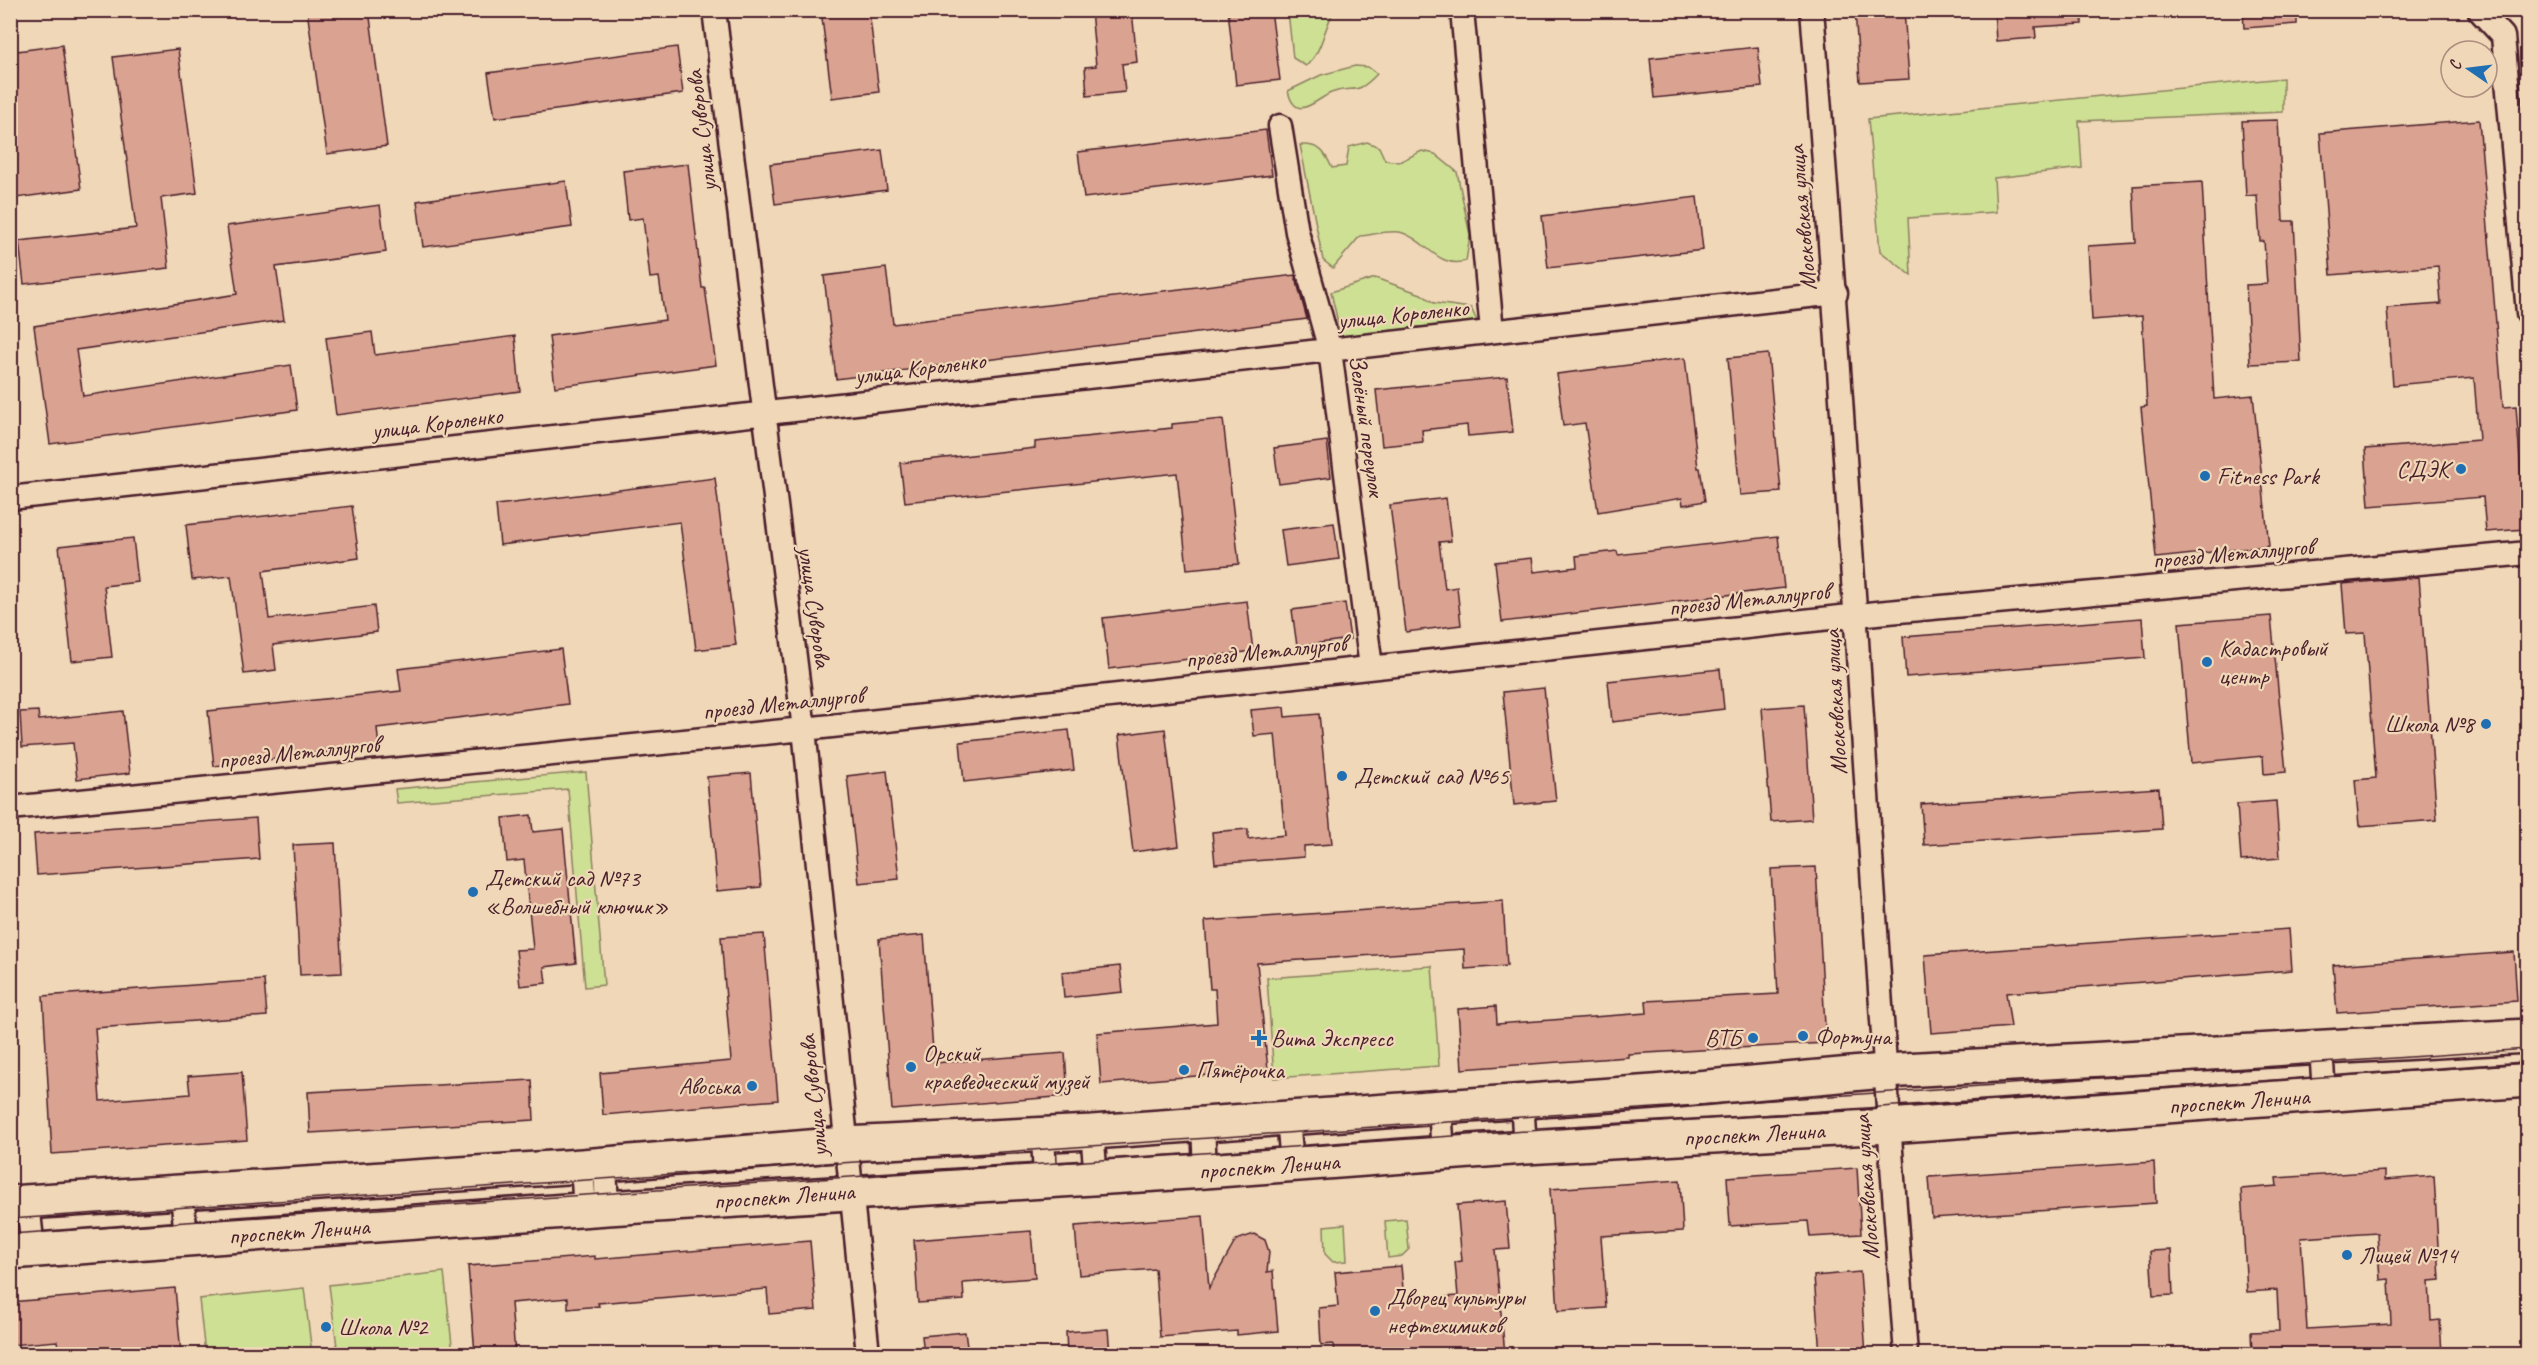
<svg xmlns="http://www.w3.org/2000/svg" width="2538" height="1365" font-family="Caveat,sans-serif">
	<rect width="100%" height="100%" fill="#efd7b7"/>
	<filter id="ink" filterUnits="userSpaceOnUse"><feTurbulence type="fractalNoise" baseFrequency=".0167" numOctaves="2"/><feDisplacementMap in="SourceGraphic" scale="12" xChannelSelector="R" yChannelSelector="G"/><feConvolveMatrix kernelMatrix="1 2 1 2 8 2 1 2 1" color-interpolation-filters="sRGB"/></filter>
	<g filter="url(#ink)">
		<path fill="#cee094" stroke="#8c8060" stroke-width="1.5" d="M 1288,11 L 1334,11 C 1323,30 1323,51 1306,66 L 1293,58 Z
			M 1355,66 L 1368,67 L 1377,74 C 1354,98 1355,84 1331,93 C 1316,99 1296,124 1288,91 L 1321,75 Z
			M 2283,78 L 2283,112 L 2079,121 L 2082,168 L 1994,178 L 1996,212 L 1908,218 L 1911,275 L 1880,251 L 1868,119 Z
			M 1367,142 L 1379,147 L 1385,160 L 1399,162 L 1422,151 L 1435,154 L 1457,172 L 1470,235 L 1466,261 C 1438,269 1427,241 1403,233 C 1392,229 1372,235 1360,236 L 1333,268 L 1323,260 L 1300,145 C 1320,144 1325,152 1332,168 L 1346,166 L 1349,147 Z
			M 1375,278 L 1421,294 L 1434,303 L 1471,308 L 1477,321 L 1341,336 L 1331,292 Z
			M 586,772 L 604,985 L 585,987 L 568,789 L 397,803 L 395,789 Z
			M 1432,966 L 1439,1066 L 1274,1078 L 1267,978 Z
			M 1406,1219 L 1409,1249 L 1402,1256 L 1388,1258 L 1385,1221 Z
			M 1345,1224 L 1347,1261 L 1333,1262 L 1325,1254 L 1324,1226 Z
			M 444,1272 L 453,1354 L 338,1354 L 329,1285 Z
			M 304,1288 L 312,1354 L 205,1354 L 199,1299 Z"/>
		<path fill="#daa391" stroke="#4a1f2b" stroke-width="1.5" fill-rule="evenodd" d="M 307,10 L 369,10 L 387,146 L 327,154 Z
			M 821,10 L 869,10 L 879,92 L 832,98 Z
			M 1091,10 L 1132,10 L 1137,62 L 1122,64 L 1125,92 L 1087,96 L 1085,67 L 1096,66 Z
			M 1228,10 L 1271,10 L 1280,80 L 1236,85 Z
			M 1855,10 L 1904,10 L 1909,79 L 1860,82 Z
			M 1994,10 L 2082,10 L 2082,24 L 2035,27 L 2036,38 L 1996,41 Z
			M 2243,10 L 2297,10 L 2297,24 L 2244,28 Z
			M 62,45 L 81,189 L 16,198 L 10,158 L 10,52 Z
			M 677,47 L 683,93 L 495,118 L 488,73 Z
			M 1758,47 L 1762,87 L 1654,98 L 1650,58 Z
			M 178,49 L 197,193 L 161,198 L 169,268 L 24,284 L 19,241 L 136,228 L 113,57 Z
			M 2278,120 L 2283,221 L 2294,221 L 2301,362 L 2250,364 L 2246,285 L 2267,284 L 2264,241 L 2260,241 L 2257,195 L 2246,196 L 2242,121 Z
			M 2479,120 L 2503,407 L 2516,406 L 2525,529 L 2486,532 L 2483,497 L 2369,506 L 2365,449 L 2479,440 L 2474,378 L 2393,385 L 2387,308 L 2441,304 L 2438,266 L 2331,275 L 2320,133 Z
			M 1266,130 L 1272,175 L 1084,198 L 1078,152 Z
			M 882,150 L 887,190 L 775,204 L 770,164 Z
			M 688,164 L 702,288 L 705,288 L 716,365 L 555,387 L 549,336 L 665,320 L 659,277 L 650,278 L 643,218 L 628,220 L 623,171 Z
			M 566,181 L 572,227 L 423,247 L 417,201 Z
			M 2202,182 L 2214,399 L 2253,395 L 2269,546 L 2156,558 L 2141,407 L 2147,406 L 2142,316 L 2092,320 L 2088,246 L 2136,243 L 2133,186 Z
			M 1697,197 L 1703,250 L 1548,268 L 1542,216 Z
			M 380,205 L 386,252 L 276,267 L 284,320 L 76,350 L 83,396 L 291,365 L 297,410 L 50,444 L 34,326 L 237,294 L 227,226 Z
			M 886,268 L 893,324 L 1295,275 L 1307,319 L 836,379 L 824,276 Z
			M 372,332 L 375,355 L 515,336 L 520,391 L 336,415 L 326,338 Z
			M 1768,354 L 1781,492 L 1740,495 L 1728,358 Z
			M 1685,358 L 1698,468 L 1700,468 L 1705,501 L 1683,505 L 1682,498 L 1598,512 L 1585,423 L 1563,426 L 1557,374 Z
			M 1507,377 L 1513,432 L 1468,436 L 1467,425 L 1422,430 L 1423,442 L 1382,446 L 1376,390 Z
			M 1223,419 L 1239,564 L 1187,569 L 1177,473 L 905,502 L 900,463 L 1035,448 L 1035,442 L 1172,428 L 1172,424 Z
			M 1327,441 L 1331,477 L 1279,484 L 1274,448 Z
			M 715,478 L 736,645 L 696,650 L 680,522 L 500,545 L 496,505 Z
			M 1446,498 L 1451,541 L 1439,542 L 1445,589 L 1457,587 L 1461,625 L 1406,632 L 1390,505 Z
			M 352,506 L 359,558 L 263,571 L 269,619 L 374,606 L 377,632 L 273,645 L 276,670 L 244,674 L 231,576 L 192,580 L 186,525 Z
			M 1334,523 L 1339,559 L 1286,566 L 1281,530 Z
			M 1778,536 L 1784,588 L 1502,622 L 1495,562 L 1532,558 L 1534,572 L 1577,567 L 1576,556 L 1617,551 L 1618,555 Z
			M 133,538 L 138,582 L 104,586 L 112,657 L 72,661 L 59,546 Z
			M 2419,577 L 2437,820 L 2359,826 L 2355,780 L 2376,778 L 2365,633 L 2346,634 L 2342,584 Z
			M 1247,601 L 1253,651 L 1109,669 L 1103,618 Z
			M 1345,603 L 1350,639 L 1297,646 L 1292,610 Z
			M 2271,616 L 2286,772 L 2264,774 L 2263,756 L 2191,763 L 2179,623 Z
			M 2142,618 L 2145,658 L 1906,677 L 1903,637 Z
			M 561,649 L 568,704 L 377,728 L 379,748 L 283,756 L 283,758 L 214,766 L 208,711 L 401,691 L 398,669 Z
			M 1720,669 L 1724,709 L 1612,722 L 1608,681 Z
			M 1544,688 L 1556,801 L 1514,805 L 1503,692 Z
			M 1804,705 L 1812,819 L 1771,822 L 1762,708 Z
			M 1284,707 L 1285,717 L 1319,714 L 1332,844 L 1304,846 L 1304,857 L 1215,864 L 1212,832 L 1248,829 L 1248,839 L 1285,835 L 1275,734 L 1254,736 L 1251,710 Z
			M 38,711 L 39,720 L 123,711 L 130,773 L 77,779 L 73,743 L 22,747 L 20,712 Z
			M 1165,729 L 1179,846 L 1133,852 L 1119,735 Z
			M 1069,730 L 1074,770 L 964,782 L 960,742 Z
			M 887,771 L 899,879 L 859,883 L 847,776 Z
			M 751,773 L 761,887 L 717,891 L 707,777 Z
			M 2159,788 L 2162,829 L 1924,845 L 1921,804 Z
			M 2276,801 L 2280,858 L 2241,861 L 2237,804 Z
			M 531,815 L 533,832 L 563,829 L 576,963 L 544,967 L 546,983 L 520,986 L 516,950 L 533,949 L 524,860 L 507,862 L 503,818 Z
			M 256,818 L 259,859 L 37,875 L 34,834 Z
			M 335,843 L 342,973 L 300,975 L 293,845 Z
			M 1816,867 L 1826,1043 L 1628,1054 L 1628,1057 L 1462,1069 L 1458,1009 L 1496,1006 L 1497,1024 L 1647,1013 L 1646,1001 L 1778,994 L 1771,869 Z
			M 1503,901 L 1507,966 L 1465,969 L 1464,949 L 1257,963 L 1268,1070 L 1101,1084 L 1097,1033 L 1217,1023 L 1215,989 L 1210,989 L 1205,921 Z
			M 2289,929 L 2292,970 L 2006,993 L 2011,1027 L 1931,1033 L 1925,955 Z
			M 764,934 L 778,1100 L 603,1115 L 600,1073 L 731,1061 L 721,937 Z
			M 924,935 L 934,1063 L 1065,1053 L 1068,1096 L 892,1110 L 879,939 Z
			M 2514,952 L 2517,1001 L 2337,1013 L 2333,965 Z
			M 1120,966 L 1123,992 L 1064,998 L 1062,972 Z
			M 264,980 L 267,1016 L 95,1028 L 100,1101 L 190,1094 L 188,1076 L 242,1072 L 247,1140 L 52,1154 L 43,996 Z
			M 532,1080 L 534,1120 L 310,1133 L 308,1092 Z
			M 2154,1162 L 2156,1203 L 1932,1218 L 1929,1177 Z
			M 1857,1168 L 1861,1234 L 1810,1237 L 1808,1221 L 1730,1226 L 1727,1177 Z
			M 2385,1171 L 2385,1180 L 2434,1176 L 2440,1280 L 2429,1281 L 2431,1321 L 2440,1320 L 2442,1354 L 2252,1354 L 2251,1332 L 2279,1331 L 2277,1290 L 2247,1292 L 2241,1189 L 2277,1186 L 2276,1178 ZM 2377,1233 L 2380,1280 L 2389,1279 L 2391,1324 L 2307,1329 L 2301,1238 Z
			M 1680,1180 L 1683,1231 L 1601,1236 L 1606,1308 L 1558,1311 L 1550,1189 Z
			M 1506,1201 L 1510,1249 L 1495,1250 L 1505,1354 L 1461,1354 L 1461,1350 L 1428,1351 L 1428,1354 L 1334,1354 L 1333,1344 L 1321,1345 L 1319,1308 L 1338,1306 L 1335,1272 L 1401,1266 L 1404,1300 L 1458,1296 L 1455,1262 L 1462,1261 L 1457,1205 Z
			M 1203,1216 L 1209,1288 L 1236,1240 L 1254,1234 L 1265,1240 L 1269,1252 L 1267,1272 L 1273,1271 L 1278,1331 L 1237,1335 L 1237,1331 L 1160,1337 L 1155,1269 L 1079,1275 L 1075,1226 Z
			M 1031,1231 L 1035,1278 L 963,1283 L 964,1300 L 918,1303 L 914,1240 Z
			M 810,1241 L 816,1310 L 769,1314 L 767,1289 L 598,1303 L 599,1306 L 568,1309 L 568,1298 L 511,1303 L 515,1354 L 475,1354 L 468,1266 L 595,1256 L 595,1259 Z
			M 2171,1250 L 2173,1295 L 2153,1296 L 2150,1251 Z
			M 1860,1272 L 1866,1354 L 1820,1354 L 1814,1276 Z
			M 175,1288 L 181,1354 L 70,1354 L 69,1346 L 58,1347 L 57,1341 L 10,1345 L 10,1302 Z
			M 1108,1329 L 1110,1354 L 1067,1354 L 1066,1332 Z
			M 965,1332 L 968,1354 L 924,1354 L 922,1336 Z"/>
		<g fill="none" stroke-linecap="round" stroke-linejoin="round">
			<defs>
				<path id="minor" d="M 714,10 L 804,729 L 868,1354
					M 1462,10 L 1492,331
					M 1812,10 C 1849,458 1871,907 1906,1354
					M 2479,10 L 2503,36 L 2528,313
					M 1280,126 L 1297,232 L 1330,350 L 1371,667
					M 10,498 L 1836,293
					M 10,808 L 804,729 L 1877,613 L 2528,553
					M 2321,1047 L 2324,1094
					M 1522,1101 L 1525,1147
					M 1440,1107 L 1443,1154
					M 1288,1118 L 1292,1164
					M 1203,1124 L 1205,1171
					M 1092,1132 L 1096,1177
					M 1043,1135 L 1045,1179
					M 605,1164 L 607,1208
					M 582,1166 L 585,1210
					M 182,1192 L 186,1239
					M 28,1203 L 33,1250"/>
				<path id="primary" d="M 10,1203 L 582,1166 L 845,1144 L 1092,1132 L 1653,1092 L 1884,1071 L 2528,1036
					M 10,1252 L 607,1208 L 1205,1171 L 1525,1147 L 1888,1126 L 2528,1080"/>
			</defs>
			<use href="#minor" stroke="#4a1f2b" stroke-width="27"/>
			<use href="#primary" stroke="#4a1f2b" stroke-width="38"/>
			<use href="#minor" stroke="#efd7b7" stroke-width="22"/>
			<use href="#primary" stroke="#efd7b7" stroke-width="33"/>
			<path stroke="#4a1f2b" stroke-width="1.5" d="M 10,1219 L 2528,1049
				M 10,1234 L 2528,1063"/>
		</g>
	</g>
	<g fill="#1f6fb2" stroke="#efd7b7" stroke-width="2">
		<circle cx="2461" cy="469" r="6"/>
		<circle cx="2205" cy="476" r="6"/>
		<circle cx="2207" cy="662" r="6"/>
		<circle cx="2486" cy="724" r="6"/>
		<circle cx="1342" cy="776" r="6"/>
		<circle cx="473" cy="892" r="6"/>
		<circle cx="1803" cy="1036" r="6"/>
		<path d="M1256 1029h6v6h6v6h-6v6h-6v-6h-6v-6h6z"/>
		<circle cx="1753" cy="1038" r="6"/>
		<circle cx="911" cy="1067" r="6"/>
		<circle cx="1184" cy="1070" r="6"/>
		<circle cx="752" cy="1086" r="6"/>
		<circle cx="2347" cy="1255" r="6"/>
		<circle cx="1375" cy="1311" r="6"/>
		<circle cx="326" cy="1327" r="6"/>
	</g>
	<g text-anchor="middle" stroke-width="4.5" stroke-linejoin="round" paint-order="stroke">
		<g font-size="24" fill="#4a1f2b" stroke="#efd7b7">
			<text transform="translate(701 131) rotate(-97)" y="8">улица Суворова</text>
			<text transform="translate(1802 218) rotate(-95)" y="8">Московская улица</text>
			<text transform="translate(1403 314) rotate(-6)" y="8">улица Короленко</text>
			<text transform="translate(920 368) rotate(-7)" y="8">улица Короленко</text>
			<text transform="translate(437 423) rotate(-7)" y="8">улица Короленко</text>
			<text transform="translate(1367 426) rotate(82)" y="8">Зелёный переулок</text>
			<text transform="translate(2233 553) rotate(-5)" y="8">проезд Металлургов</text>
			<text transform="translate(1749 599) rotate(-6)" y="8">проезд Металлургов</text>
			<text transform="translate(815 607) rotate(82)" y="8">улица Суворова</text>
			<text transform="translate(1266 651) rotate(-6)" y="8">проезд Металлургов</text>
			<text transform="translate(1835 702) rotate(-93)" y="8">Московская улица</text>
			<text transform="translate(783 703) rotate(-6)" y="8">проезд Металлургов</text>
			<text transform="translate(299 752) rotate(-6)" y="8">проезд Металлургов</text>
			<text transform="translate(813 1096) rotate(-96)" y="8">улица Суворова</text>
			<text transform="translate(2239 1101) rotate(-4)" y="8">проспект Ленина</text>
			<text transform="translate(1754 1134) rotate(-3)" y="8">проспект Ленина</text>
			<text transform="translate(1269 1166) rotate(-4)" y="8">проспект Ленина</text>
			<text transform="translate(1866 1187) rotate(-94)" y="8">Московская улица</text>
			<text transform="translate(784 1196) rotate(-4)" y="8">проспект Ленина</text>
			<text transform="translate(299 1231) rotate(-4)" y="8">проспект Ленина</text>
		</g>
		<g font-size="24" fill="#4a1f2b" stroke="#efd7b7" text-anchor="start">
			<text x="2449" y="477" text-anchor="end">СДЭК</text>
			<text x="2217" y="484">Fitness Park</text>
			<text x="2219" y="656">Кадастровый<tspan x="2219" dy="28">центр</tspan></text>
			<text x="2474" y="732" text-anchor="end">Школа №8</text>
			<text x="1354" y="784">Детский сад №65</text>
			<text x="485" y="886">Детский сад №73<tspan x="485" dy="28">«Волшебный ключик»</tspan></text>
			<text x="1815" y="1044">Фортуна</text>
			<text x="1271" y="1046">Вита Экспресс</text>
			<text x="1741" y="1046" text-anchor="end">ВТБ</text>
			<text x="923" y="1061">Орский<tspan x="923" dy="28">краеведческий музей</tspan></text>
			<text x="1196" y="1078">Пятёрочка</text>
			<text x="740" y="1094" text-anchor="end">Авоська</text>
			<text x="2359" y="1263">Лицей №14</text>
			<text x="1387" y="1305">Дворец культуры<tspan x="1387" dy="28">нефтехимиков</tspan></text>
			<text x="338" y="1335">Школа №2</text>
		</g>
	</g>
	<rect width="2538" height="1365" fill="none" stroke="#efd7b7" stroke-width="36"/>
	<rect x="18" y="18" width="2502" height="1329" fill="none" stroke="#4a1f2b" stroke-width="2" filter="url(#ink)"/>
	<g transform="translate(2469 69) rotate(284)"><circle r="28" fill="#efd7b7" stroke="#ad8d7f" stroke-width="1.5"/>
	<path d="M0-4.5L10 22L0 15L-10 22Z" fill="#1f6fb2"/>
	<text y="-9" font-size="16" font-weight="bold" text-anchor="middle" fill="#4a1f2b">С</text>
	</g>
</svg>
